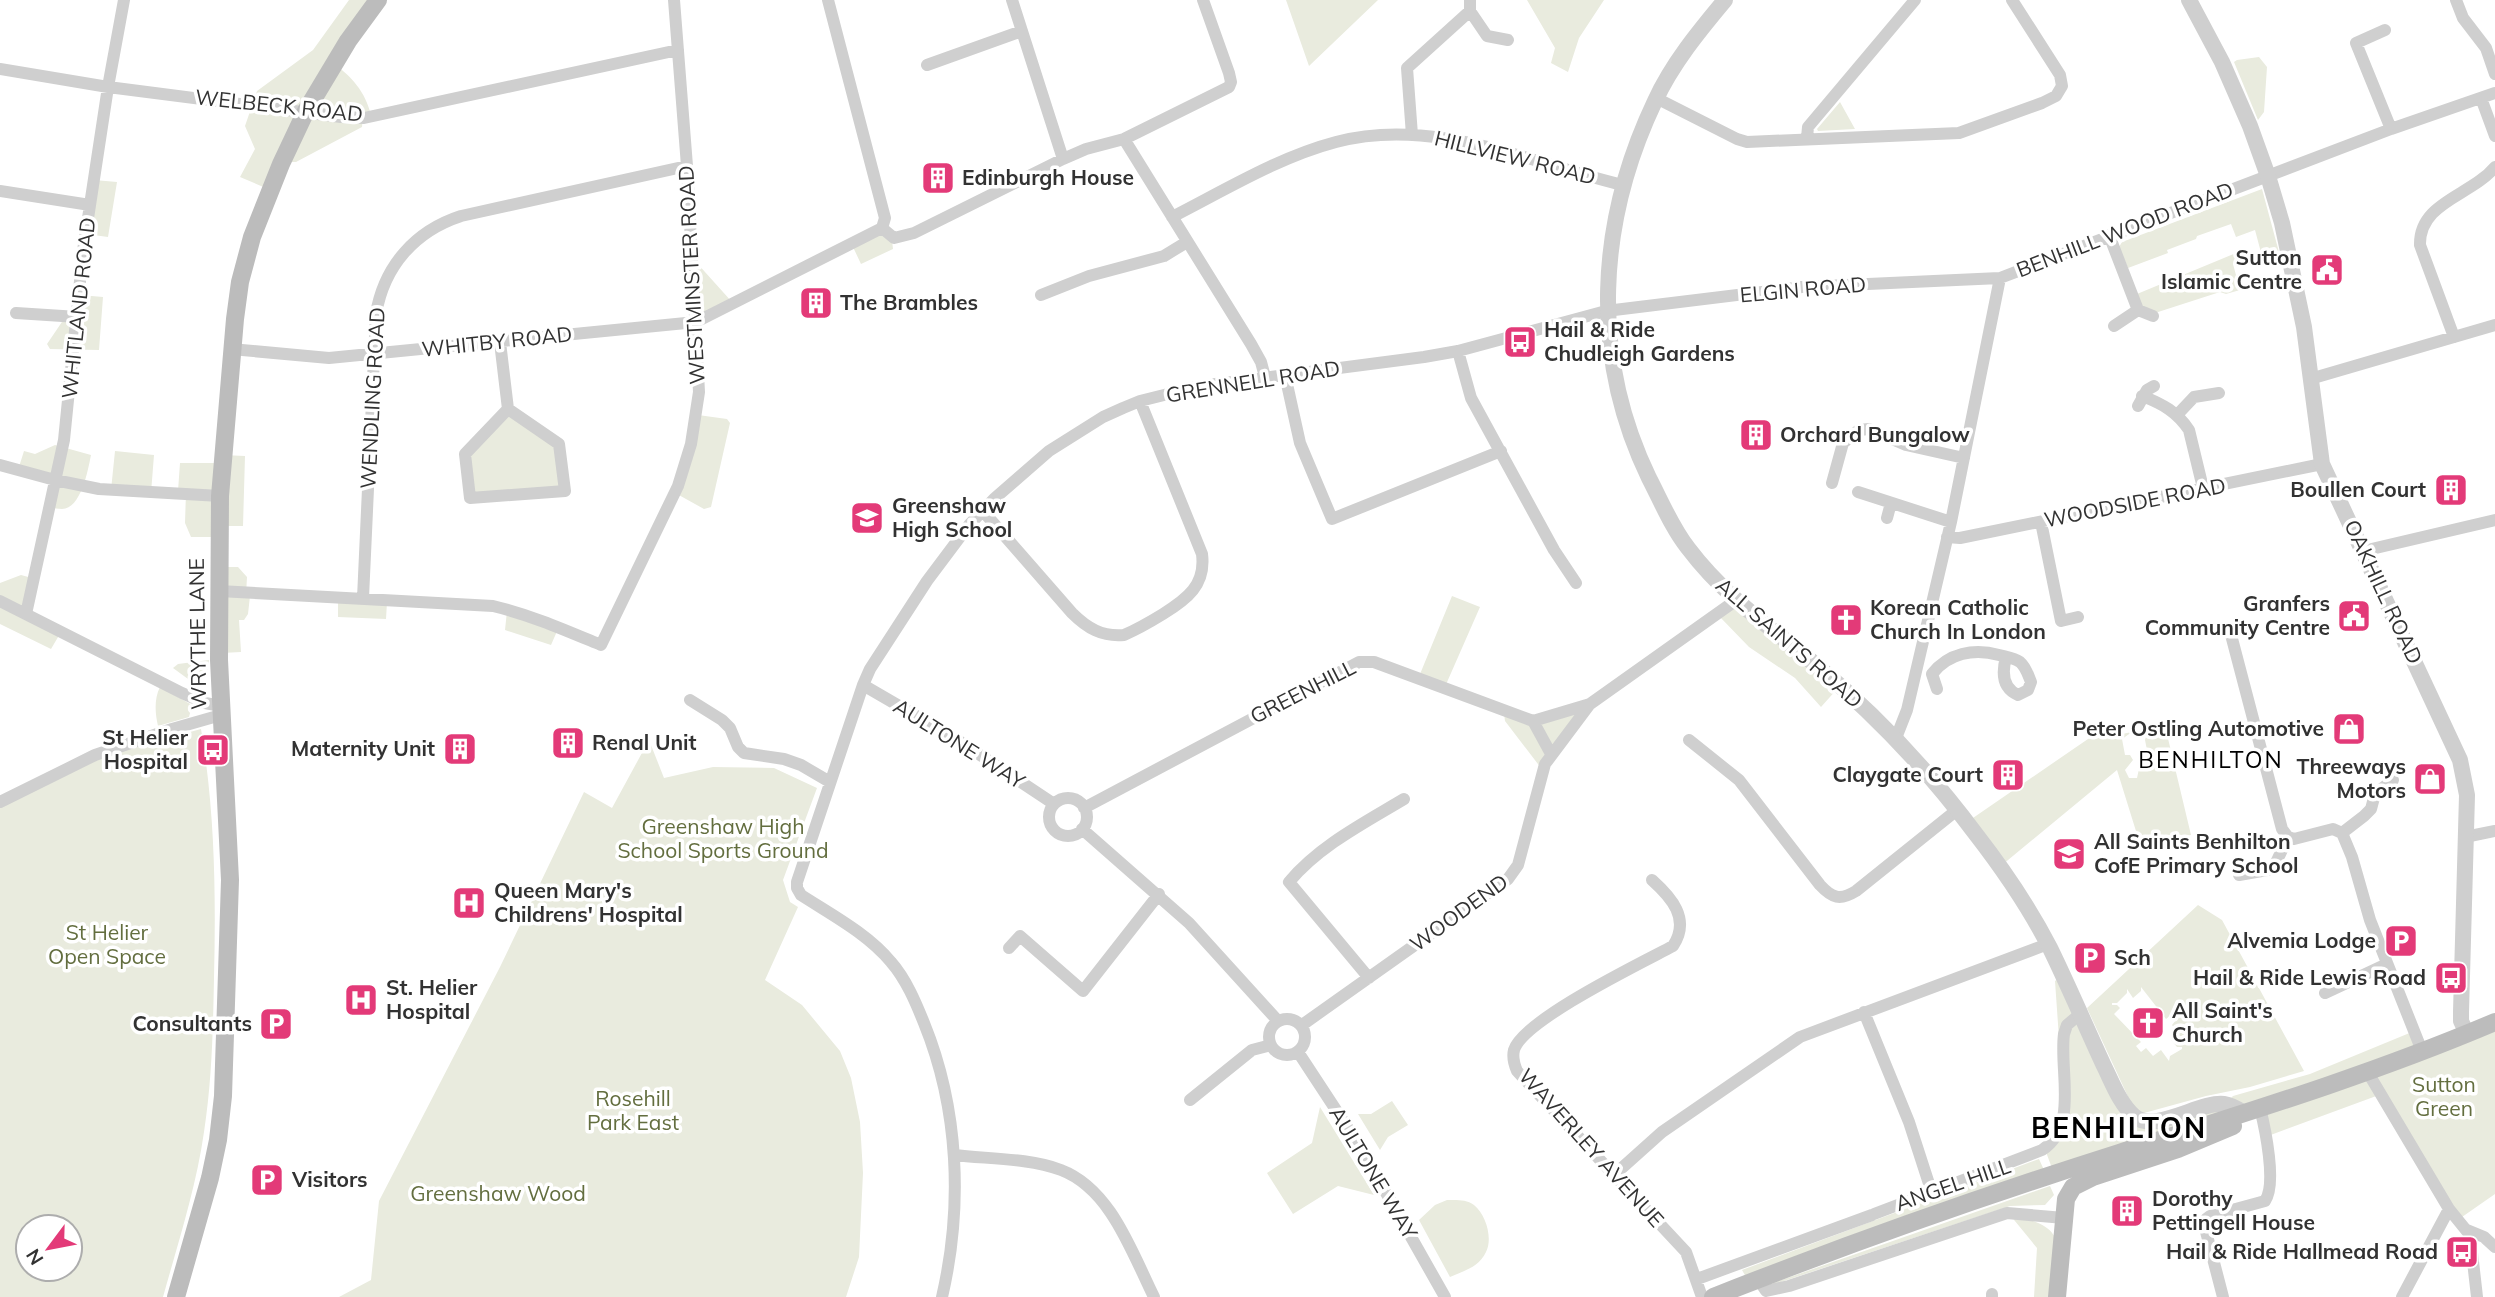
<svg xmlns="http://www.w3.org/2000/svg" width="2495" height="1297" font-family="Mulish,sans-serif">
	<rect width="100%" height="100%" fill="#fff"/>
	<path fill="#e9ebde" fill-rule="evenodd" d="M 349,0 L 376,0 L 332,62 C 352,77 365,91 371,115 L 363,116 L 362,127 L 296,162 L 278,162 L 268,189 L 240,177 L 255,149 L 245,126 L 257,91 L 313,50 Z
		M 1286,0 L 1378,0 L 1309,66 Z
		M 1527,0 L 1604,0 L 1579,38 L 1568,72 L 1551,63 L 1555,48 Z
		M 2259,57 L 2267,67 L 2264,112 L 2258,120 L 2234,62 L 2237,60 Z
		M 1840,102 L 1855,129 L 1818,131 L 1817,129 Z
		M 94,180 L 117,182 L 108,237 L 86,234 Z
		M 2262,189 L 2280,256 L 2263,260 L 2255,230 L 2236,237 L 2231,224 L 2197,236 L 2196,239 L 2167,250 L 2168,253 L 2128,268 L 2119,247 L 2122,242 Z
		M 883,232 L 892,240 L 893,249 L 861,264 L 853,247 Z
		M 2236,253 L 2239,262 L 2233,264 L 2240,290 L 2226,294 L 2220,292 L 2155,313 L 2142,307 L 2137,294 Z
		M 696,262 L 732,302 L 699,318 Z
		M 80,295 L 103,297 L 99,350 L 50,349 L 47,344 L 66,316 L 77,317 Z
		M 508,409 L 559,444 L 565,491 L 470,498 L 465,454 Z
		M 698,415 L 727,419 L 730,423 L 711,507 L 704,509 L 677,494 Z
		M 55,445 L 91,455 C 88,470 81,509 62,509 C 58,509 54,508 50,507 L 55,480 L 18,470 L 24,451 L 35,454 Z
		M 115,451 L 154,455 L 151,493 L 111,490 Z
		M 223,455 L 245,456 L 243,526 L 221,526 Z
		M 180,463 L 219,463 L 216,537 L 191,537 L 185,523 L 186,492 L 178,491 Z
		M 221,567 L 238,567 L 247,577 L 246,595 L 250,596 L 248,614 L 244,620 L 239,620 L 241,652 L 222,653 Z
		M 21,575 L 32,578 L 24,611 L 0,599 L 0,583 Z
		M 1452,596 L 1480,607 L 1444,689 L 1418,679 Z
		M 338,600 L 387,602 L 386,619 L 338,617 Z
		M 1736,604 L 1838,688 L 1821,707 L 1795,678 L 1749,647 L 1719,616 Z
		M 0,605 L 61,632 L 51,649 L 0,624 Z
		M 507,611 L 558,629 L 551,645 L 505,630 Z
		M 209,660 L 207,674 L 199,687 L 173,668 L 178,664 Z
		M 160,687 L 192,705 L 189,717 L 158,726 C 155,713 154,699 160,687 Z
		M 1584,709 L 1541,768 L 1505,721 L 1504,713 L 1532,723 Z
		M 2165,726 L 2191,835 L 2140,844 L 2117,770 L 2002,865 L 1970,820 L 2104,728 L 2107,737 L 2132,732 L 2122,739 L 2125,755 L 2130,755 L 2133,760 L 2125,770 L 2129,778 L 2137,778 L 2141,760 L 2147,750 L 2145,740 L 2148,729 Z
		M 201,729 C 215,811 216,895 214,978 C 213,1029 212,1081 204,1132 C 196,1188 178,1243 163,1297 L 0,1297 L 0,806 L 43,782 L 120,751 ZM 28,1227 L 70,1227 L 70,1269 L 28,1269 Z
		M 649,740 L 664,778 L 713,767 L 774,768 L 817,788 L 783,880 L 790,902 L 798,907 L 765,980 L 802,1005 L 840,1051 L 851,1078 L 860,1122 L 863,1173 L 859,1257 L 846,1297 L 339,1297 L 371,1280 L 379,1201 L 500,967 L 584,792 L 612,808 Z
		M 2198,905 L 2222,920 L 2304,1071 L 2250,1087 L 2206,1096 L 2144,1113 L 2136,1110 L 2130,1101 L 2087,1008 ZM 2141,987 L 2166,1019 L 2171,1015 L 2176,1020 L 2172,1025 L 2178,1033 L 2171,1040 L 2177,1047 L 2182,1047 L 2182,1049 L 2170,1056 L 2169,1061 L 2161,1050 L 2153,1056 L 2146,1048 L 2141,1052 L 2136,1046 L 2141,1042 L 2114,1014 L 2120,1008 L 2117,1005 L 2112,1005 L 2112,1003 L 2117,1003 L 2127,993 L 2127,989 L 2133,998 L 2141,991 Z
		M 2061,977 L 2130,1116 L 2200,1111 L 2237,1112 L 2053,1171 L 2046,1152 L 2065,1124 L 2055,981 Z
		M 2495,1022 L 2495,1194 L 2462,1217 L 2450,1206 L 2370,1072 Z
		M 2412,1032 L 2417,1047 L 2244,1110 L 2228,1101 L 2233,1096 L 2310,1074 Z
		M 2365,1073 L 2379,1095 L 2268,1136 L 2262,1109 Z
		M 1392,1101 L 1408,1125 L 1388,1137 L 1380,1150 L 1358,1114 L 1371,1114 Z
		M 1320,1107 L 1374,1195 L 1338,1186 L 1293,1214 L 1267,1173 L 1312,1143 Z
		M 2039,1159 L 2044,1170 L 1746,1277 L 1742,1270 Z
		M 2050,1186 L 2054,1195 L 2045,1205 L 2010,1206 L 1772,1285 L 1773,1283 Z
		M 1447,1200 C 1456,1200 1466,1199 1474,1205 C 1486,1215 1493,1238 1486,1252 C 1479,1267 1464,1271 1450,1277 L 1419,1220 L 1435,1205 Z
		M 2010,1215 C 2070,1226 2059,1246 2055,1297 L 2034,1297 L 2037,1248 Z"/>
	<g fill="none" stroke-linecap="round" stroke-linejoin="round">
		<path stroke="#cfcfcf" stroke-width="12" d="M 828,0 L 885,218 L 882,228
			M 1012,0 L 1063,159
			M 2456,0 L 2463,18 L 2486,48 L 2495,74
			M 1470,11 L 1487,36 L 1508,40
			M 2385,30 L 2356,43 L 2391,129
			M 927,65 L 1022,31
			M 0,69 L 108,87 L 341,117 L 364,118 L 678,50
			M 1656,98 L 1737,139 L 1747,142 L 1959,133 L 2042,103 L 2056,96 L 2062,86 L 2060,75 L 2012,0
			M 2481,98 L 2495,136
			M 1412,135 L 1407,68 L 1470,11 L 1470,0
			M 1807,138 L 1808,127 L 1915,0
			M 1124,139 L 1251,344 L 1261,362 L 1265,377
			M 0,191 L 90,205
			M 1172,217 C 1225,190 1279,157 1336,142 C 1433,116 1530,163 1623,185
			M 2109,235 L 2138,310 L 2153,316
			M 1041,295 L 1089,276 L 1164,256 L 1187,242
			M 16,313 L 78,317
			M 2114,326 L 2138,310
			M 2454,337 L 2420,245 C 2419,202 2471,196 2495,167
			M 500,342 L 508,409 L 559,444 L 565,491 L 470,498 L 465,454 L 508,409
			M 231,349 L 329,358 L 696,322 L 882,228 L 894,238 L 914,233 L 1063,159 L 1086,149 L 1124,139 L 1229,87 L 1231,82 L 1229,73 L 1203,0
			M 1458,351 L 1471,398 L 1554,550 L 1576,583
			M 1285,375 L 1300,443 L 1332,519 L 1501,451
			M 2310,379 L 2495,325
			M 2142,396 C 2163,404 2177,412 2189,430 L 2203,488
			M 2138,406 L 2147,390 L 2154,386
			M 2177,415 L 2194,397 L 2219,393
			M 0,465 L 55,480 L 99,489 L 220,496
			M 1832,483 L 1843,443 L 1859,430 L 1869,429 L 1906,445 L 1964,458
			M 1858,492 L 1951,522
			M 982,510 L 1072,613 C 1087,628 1102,637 1124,635 C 1138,629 1150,622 1163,614 C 1187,599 1206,585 1202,554 L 1140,401
			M 1887,518 L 1891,503
			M 2041,522 L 2061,621 L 2078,617
			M 1947,537 L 1960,538 L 2322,464
			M 2363,551 L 2495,520
			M 219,591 L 493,606 C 531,615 565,630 601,645 L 678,486 L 691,444 L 699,392 L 687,166 L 674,0
			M 363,598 L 376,314 C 384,266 415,231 461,216 L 687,166
			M 0,601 L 182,693 L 205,703 L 221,706
			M 26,614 L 64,440 L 83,251 L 108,87 L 124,0
			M 2230,631 L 2282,829 L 2288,837 L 2294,839 L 2333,829 L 2342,833 L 2352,857 L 2370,920 L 2422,1051
			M 863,685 L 956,739 L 1054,804
			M 1937,689 L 1932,674 C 1948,653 1974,648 1999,655 C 2006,657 2014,658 2020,662 C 2026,667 2028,675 2031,682 L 2028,690 L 2018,695 C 2002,688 2002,672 2006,657
			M 690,700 L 722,720 L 730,728 L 738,747 L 744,753 L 784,759 L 801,765 L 830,782
			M 1533,721 L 1590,704
			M 1533,721 L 1551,754
			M 1896,738 L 1907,710 L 1951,522 L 2000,278
			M 1689,740 L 1739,780 L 1820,885 C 1832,898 1840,901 1856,891 L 1957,810
			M1049 817a19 19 0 1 1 38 0a19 19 0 1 1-38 0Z
			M 0,802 L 95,755 L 172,729 L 221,715
			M 1084,808 L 1359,662 L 1374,662 L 1533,721
			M 1082,829 L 1189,923 L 1278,1021
			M 2342,833 L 2364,816 L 2371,809 L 2375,794 L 2393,780
			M 2465,837 L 2495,831
			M 2239,875 L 2273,869 L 2288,837
			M 1652,880 C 1671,897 1691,919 1673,946 C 1641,963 1523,1020 1514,1050 C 1512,1058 1514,1064 1517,1071 L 1686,1252 L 1702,1297
			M 1009,948 L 1020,936 L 1083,991 L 1159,894
			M 1369,978 L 1289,882 C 1319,846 1364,823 1404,799
			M 2325,993 L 2387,964
			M 1864,1012 L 1909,1122 L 1932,1193
			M1269 1037a18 18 0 1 1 36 0a18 18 0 1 1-36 0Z
			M 1302,1025 L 1508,879 L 1518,865 L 1545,764 L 1590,704 L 1735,601
			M 1298,1052 L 1359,1145 L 1445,1297
			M 2367,1071 L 2449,1209 L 2470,1235 L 2477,1297
			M 1190,1100 L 1252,1050 L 1271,1045
			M 954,1155 C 988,1159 1029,1158 1061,1170 C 1111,1189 1132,1253 1154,1297
			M 1614,1175 L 1662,1132 L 1800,1037 L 2048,944
			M 1874,1214 L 2042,1150 C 2079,1126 2059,1071 2064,1034 L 2067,1025 L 2080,1014
			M 2467,1230 L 2484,1237 L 2495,1247
			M 1697,1279 L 1872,1215
			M 1758,1279 L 1766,1291 L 1789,1286 L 2007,1213 L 2064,1218
			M 942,1297 C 963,1207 959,1109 924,1023 C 916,1003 906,979 891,962 C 868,934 832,915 801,895 L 797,888 L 797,882 L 863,685 L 870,669 L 927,581 L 969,525 L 995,498 L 1049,451 L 1103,417 L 1123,408 L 1140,401 L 1200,386 L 1424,357 L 1458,351 L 1606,311 L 1802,287 L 2000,278 L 2391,129 L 2495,93
			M 1992,1297 L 1992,1294
			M 2223,1297 L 2204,1224 L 2206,1219 L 2210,1216 L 2265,1201 C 2277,1184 2265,1128 2260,1108
			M 2402,1297 L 2449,1209"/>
		<path stroke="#cfcfcf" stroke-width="16" d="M 1725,0 C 1699,31 1672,64 1655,101 C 1597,223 1590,356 1649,478 C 1661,501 1672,528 1688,548 C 1725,597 1770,627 1816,665 C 1876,715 1928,770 1975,833 C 2003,869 2029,907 2050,948 C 2069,987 2086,1027 2104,1066 C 2112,1082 2120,1104 2134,1116 C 2154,1134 2200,1101 2224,1104 C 2231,1105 2238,1109 2244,1113
			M 2189,0 L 2222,62 L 2250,126 L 2268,176 L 2282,223 L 2304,327 L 2322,464 L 2460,760 L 2467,795 L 2461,1012 L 2461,1021 L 2467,1034"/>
		<path stroke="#bcbcbc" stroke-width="18" d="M 176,1297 L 210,1178 L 218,1140 L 223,1096 L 230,880 L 219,660 L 220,496 L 235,319 L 240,282 L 252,237 L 281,164 L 306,111 L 348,41 L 378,0
			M 1713,1297 C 1845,1245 1983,1196 2119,1153 C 2245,1113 2373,1074 2495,1022
			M 2057,1297 L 2066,1199 L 2073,1187 L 2093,1177 L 2178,1149 L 2233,1126"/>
	</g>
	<defs>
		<symbol id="building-square" viewBox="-11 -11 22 22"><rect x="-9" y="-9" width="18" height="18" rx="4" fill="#e33a78" stroke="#fff"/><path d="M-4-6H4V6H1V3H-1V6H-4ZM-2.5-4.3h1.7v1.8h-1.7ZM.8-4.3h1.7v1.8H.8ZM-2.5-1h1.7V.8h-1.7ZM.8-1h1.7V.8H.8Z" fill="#fff"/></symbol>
		<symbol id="civic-square" viewBox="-11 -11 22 22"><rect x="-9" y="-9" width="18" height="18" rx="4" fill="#e33a78" stroke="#fff"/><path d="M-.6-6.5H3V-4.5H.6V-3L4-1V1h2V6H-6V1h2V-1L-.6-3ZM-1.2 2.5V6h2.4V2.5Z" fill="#fff"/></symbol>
		<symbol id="bus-square" viewBox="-11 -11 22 22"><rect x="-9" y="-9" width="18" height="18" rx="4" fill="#e33a78" stroke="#fff"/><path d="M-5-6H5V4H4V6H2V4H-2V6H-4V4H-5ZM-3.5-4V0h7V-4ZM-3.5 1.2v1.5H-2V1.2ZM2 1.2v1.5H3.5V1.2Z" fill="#fff"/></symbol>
		<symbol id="school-square" viewBox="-11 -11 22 22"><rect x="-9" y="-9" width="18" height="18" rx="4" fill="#e33a78" stroke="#fff"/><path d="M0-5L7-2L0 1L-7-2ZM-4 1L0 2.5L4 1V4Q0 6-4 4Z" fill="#fff"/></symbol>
		<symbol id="church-square" viewBox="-11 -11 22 22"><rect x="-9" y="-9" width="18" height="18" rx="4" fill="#e33a78" stroke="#fff"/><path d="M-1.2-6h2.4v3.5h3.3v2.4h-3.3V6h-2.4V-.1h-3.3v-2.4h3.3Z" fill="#fff"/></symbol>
		<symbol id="shop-square" viewBox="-11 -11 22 22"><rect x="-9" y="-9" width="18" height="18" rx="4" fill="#e33a78" stroke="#fff"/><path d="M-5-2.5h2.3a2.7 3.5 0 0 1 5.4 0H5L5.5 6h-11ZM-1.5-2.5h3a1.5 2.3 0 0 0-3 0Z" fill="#fff"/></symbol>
		<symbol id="hospital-square" viewBox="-11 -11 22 22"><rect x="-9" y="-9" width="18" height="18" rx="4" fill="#e33a78" stroke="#fff"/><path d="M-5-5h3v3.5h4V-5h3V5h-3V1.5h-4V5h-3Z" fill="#fff"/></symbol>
		<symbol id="parking-square" viewBox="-11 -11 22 22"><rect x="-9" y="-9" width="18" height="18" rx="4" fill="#e33a78" stroke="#fff"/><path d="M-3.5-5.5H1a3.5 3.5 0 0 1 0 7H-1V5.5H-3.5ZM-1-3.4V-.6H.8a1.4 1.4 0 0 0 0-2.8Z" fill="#fff"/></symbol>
	</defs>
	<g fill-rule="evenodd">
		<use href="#building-square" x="919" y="159" width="38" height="38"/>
		<use href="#civic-square" x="2308" y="251" width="38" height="38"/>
		<use href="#building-square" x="797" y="284" width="38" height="38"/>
		<use href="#bus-square" x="1501" y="323" width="38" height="38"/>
		<use href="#building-square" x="1737" y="416" width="38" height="38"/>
		<use href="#building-square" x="2432" y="471" width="38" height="38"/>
		<use href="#school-square" x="848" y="499" width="38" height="38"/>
		<use href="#civic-square" x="2335" y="597" width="38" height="38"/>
		<use href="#church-square" x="1827" y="601" width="38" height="38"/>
		<use href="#shop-square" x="2330" y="710" width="38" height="38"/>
		<use href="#building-square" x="549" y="724" width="38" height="38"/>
		<use href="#building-square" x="441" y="730" width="38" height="38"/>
		<use href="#bus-square" x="194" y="731" width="38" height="38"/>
		<use href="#building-square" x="1989" y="756" width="38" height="38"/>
		<use href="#shop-square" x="2411" y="760" width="38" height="38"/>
		<use href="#school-square" x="2050" y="835" width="38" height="38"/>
		<use href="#hospital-square" x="450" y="884" width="38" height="38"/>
		<use href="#parking-square" x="2382" y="922" width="38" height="38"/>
		<use href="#parking-square" x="2071" y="939" width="38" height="38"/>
		<use href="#bus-square" x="2432" y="959" width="38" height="38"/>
		<use href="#hospital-square" x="342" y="981" width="38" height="38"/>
		<use href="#church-square" x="2129" y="1004" width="38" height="38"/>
		<use href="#parking-square" x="257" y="1005" width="38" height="38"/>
		<use href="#parking-square" x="248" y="1161" width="38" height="38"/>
		<use href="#building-square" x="2108" y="1192" width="38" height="38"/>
		<use href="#bus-square" x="2443" y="1233" width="38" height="38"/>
	</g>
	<g text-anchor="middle" stroke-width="7" stroke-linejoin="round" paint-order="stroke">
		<g font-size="21" fill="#323232" stroke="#fff">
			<text transform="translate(279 106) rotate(6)" y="7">WELBECK ROAD</text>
			<text transform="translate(1515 158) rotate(14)" y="7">HILLVIEW ROAD</text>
			<text transform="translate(2125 230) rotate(-21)" y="7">BENHILL WOOD ROAD</text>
			<text transform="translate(692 275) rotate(-93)" y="7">WESTMINSTER ROAD</text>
			<text transform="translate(1803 290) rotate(-5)" y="7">ELGIN ROAD</text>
			<text transform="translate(79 308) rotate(-84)" y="7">WHITLAND ROAD</text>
			<text transform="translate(497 342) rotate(-6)" y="7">WHITBY ROAD</text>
			<text transform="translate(1253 382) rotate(-9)" y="7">GRENNELL ROAD</text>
			<text transform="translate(373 398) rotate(-87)" y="7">WENDLING ROAD</text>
			<text transform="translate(2135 503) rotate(-11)" y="7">WOODSIDE ROAD</text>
			<text transform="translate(2383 592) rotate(65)" y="7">OAKHILL ROAD</text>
			<text transform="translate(198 634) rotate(-91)" y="7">WRYTHE LANE</text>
			<text transform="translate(1789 643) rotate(41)" y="7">ALL SAINTS ROAD</text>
			<text transform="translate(1303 692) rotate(-27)" y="7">GREENHILL</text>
			<text transform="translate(959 744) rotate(32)" y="7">AULTONE WAY</text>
			<text transform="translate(1459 913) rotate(-36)" y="7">WOODEND</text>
			<text transform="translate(1591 1148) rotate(48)" y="7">WAVERLEY AVENUE</text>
			<text transform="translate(1373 1173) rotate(59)" y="7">AULTONE WAY</text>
			<text transform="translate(1953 1185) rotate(-19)" y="7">ANGEL HILL</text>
		</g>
		<g font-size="21" font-weight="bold" fill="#323232" stroke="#fff" text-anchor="start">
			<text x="962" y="185">Edinburgh House</text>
			<text x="2302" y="265" text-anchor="end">Sutton<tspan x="2302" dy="24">Islamic Centre</tspan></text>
			<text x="840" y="310">The Brambles</text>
			<text x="1544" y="337">Hail &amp; Ride<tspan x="1544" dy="24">Chudleigh Gardens</tspan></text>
			<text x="1780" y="442">Orchard Bungalow</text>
			<text x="2426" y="497" text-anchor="end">Boullen Court</text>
			<text x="892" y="513">Greenshaw<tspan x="892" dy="24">High School</tspan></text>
			<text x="2330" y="611" text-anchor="end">Granfers<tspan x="2330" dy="24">Community Centre</tspan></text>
			<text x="1870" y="615">Korean Catholic<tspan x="1870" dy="24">Church In London</tspan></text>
			<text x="2324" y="736" text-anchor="end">Peter Ostling Automotive</text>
			<text x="188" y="745" text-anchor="end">St Helier<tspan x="188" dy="24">Hospital</tspan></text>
			<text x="592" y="750">Renal Unit</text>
			<text x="435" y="756" text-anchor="end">Maternity Unit</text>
			<text x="2406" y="774" text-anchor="end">Threeways<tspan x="2406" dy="24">Motors</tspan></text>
			<text x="1983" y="782" text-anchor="end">Claygate Court</text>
			<text x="2094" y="849">All Saints Benhilton<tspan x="2094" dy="24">CofE Primary School</tspan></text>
			<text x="494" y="898">Queen Mary's<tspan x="494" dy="24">Childrens' Hospital</tspan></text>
			<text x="2376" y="948" text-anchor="end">Alvemia Lodge</text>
			<text x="2114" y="965">Sch</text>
			<text x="2426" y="985" text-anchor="end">Hail &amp; Ride Lewis Road</text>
			<text x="386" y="995">St. Helier<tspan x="386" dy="24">Hospital</tspan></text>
			<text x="2172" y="1018">All Saint's<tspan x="2172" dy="24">Church</tspan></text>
			<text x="252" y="1031" text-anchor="end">Consultants</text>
			<text x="292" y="1187">Visitors</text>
			<text x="2152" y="1206">Dorothy<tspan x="2152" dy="24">Pettingell House</tspan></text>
			<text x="2438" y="1259" text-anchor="end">Hail &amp; Ride Hallmead Road</text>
		</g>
		<g font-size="21" fill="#636e3f" stroke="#fff">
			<text x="723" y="834">Greenshaw High<tspan x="723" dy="24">School Sports Ground</tspan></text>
			<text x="107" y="940">St Helier<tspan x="107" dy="24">Open Space</tspan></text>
			<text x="2444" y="1092">Sutton<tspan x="2444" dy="24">Green</tspan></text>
			<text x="633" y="1106">Rosehill<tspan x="633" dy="24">Park East</tspan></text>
			<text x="498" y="1201">Greenshaw Wood</text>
		</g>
		<g font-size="23" letter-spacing="2" fill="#000" stroke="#fff">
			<text x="2211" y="768">BENHILTON</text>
		</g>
		<g font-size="28" font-weight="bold" letter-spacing="2" fill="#000" stroke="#fff">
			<text x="2119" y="1138">BENHILTON</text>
		</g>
	</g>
	<g transform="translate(49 1248) rotate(238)"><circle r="33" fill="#ffffff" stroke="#adadad" stroke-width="2"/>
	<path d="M0-5L12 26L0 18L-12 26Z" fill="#e33a78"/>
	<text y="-10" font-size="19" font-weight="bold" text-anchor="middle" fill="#323232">N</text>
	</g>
</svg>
